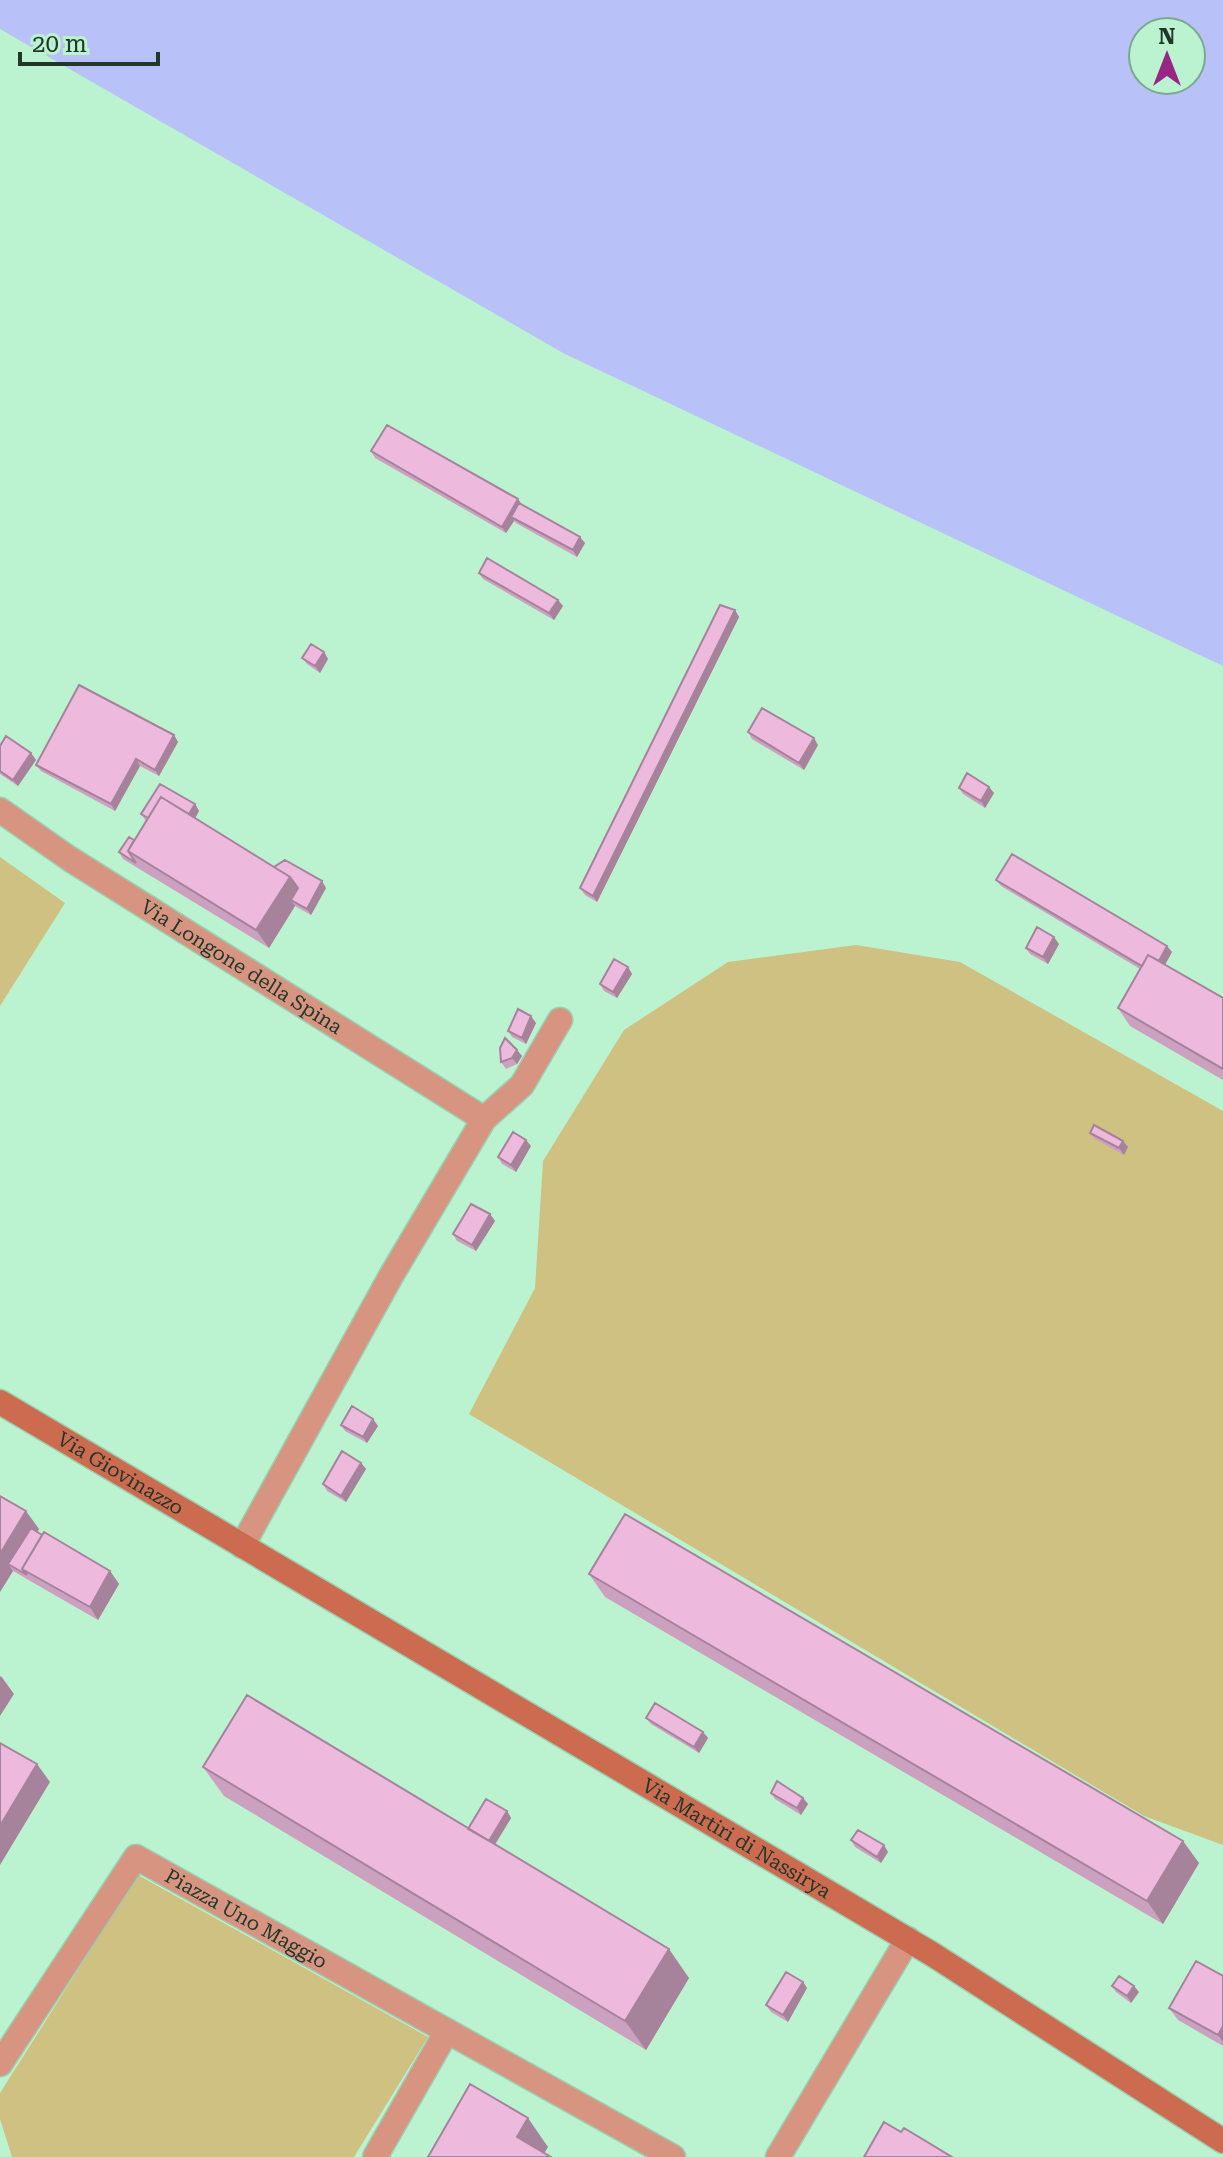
<svg xmlns="http://www.w3.org/2000/svg" width="1223" height="2157" font-family="'Roboto Serif',serif">
	<rect width="100%" height="100%" fill="#bbf3d0"/>
	<path fill="#cfc182" d="M 0,857 L 65,903 L 0,1006 Z
		M 856,945 L 960,962 L 1223,1111 L 1223,1845 L 1144,1816 L 469,1414 L 535,1288 L 543,1161 L 624,1030 L 728,962 Z
		M 138,1875 L 428,2037 L 354,2157 L 12,2157 L 0,2119 L 0,2093 Z"/>
	<path fill="#b8c1f8" fill-rule="evenodd" d="M 0,0 L 1223,0 L 1223,666 L 563,353 L 0,29 ZM 1143,32 L 1191,32 L 1191,80 L 1143,80 Z"/>
	<g fill="none" stroke-linecap="round" stroke-linejoin="round">
		<defs>
			<g id="street">
				<path id="s1" d="M 0,810 L 70,859 L 484,1119"/>
				<path d="M 242,1546 L 391,1276 L 484,1119 L 522,1085 L 560,1020"/>
				<path d="M 447,2031 L 673,2157"/>
				<path id="s2" d="M 0,2064 L 136,1857 L 447,2031 L 375,2157"/>
				<path d="M 778,2157 L 908,1939"/>
			</g>
			<g id="secondary">
				<path id="s3" d="M 0,1402 L 932,1954 L 1223,2141"/>
			</g>
		</defs>
		<use href="#street" stroke="#9ccdaf" stroke-width="27"/>
		<use href="#secondary" stroke="#9ccdaf" stroke-width="27"/>
		<use href="#street" stroke="#d79581" stroke-width="24"/>
		<use href="#secondary" stroke="#cc6b4f" stroke-width="24"/>
	</g>
	<path fill="#cca0bf" d="M 371,451 L 522,505 L 585,543 L 577,557 L 516,523 L 514,521 L 506,533 L 375,458 Z
		M 479,573 L 563,606 L 554,620 L 483,579 Z
		M 735,610 L 739,617 L 597,902 L 585,895 L 580,888 Z
		M 324,652 L 328,659 L 320,673 L 307,664 L 302,658 Z
		M 748,732 L 818,745 L 804,770 L 752,739 Z
		M 174,735 L 178,742 L 159,776 L 140,766 L 115,811 L 41,771 L 36,765 Z
		M 0,746 L 31,753 L 36,760 L 18,786 L 0,774 Z
		M 989,787 L 994,793 L 985,808 L 963,794 L 959,788 Z
		M 195,804 L 199,811 L 195,818 L 274,867 L 326,888 L 311,915 L 295,906 L 269,948 L 123,859 L 119,852 L 134,840 L 146,821 L 141,814 Z
		M 996,880 L 1172,952 L 1165,965 L 1223,998 L 1223,1080 L 1130,1026 L 1118,1008 L 1140,969 L 1001,886 Z
		M 1059,944 L 1048,964 L 1030,954 L 1026,948 Z
		M 628,967 L 632,974 L 617,998 L 604,991 L 600,984 Z
		M 536,1023 L 526,1044 L 512,1037 L 508,1031 Z
		M 517,1050 L 522,1056 L 517,1064 L 506,1069 L 501,1062 Z
		M 1090,1133 L 1123,1141 L 1128,1147 L 1124,1155 L 1095,1139 Z
		M 531,1146 L 516,1172 L 502,1164 L 498,1157 Z
		M 490,1214 L 495,1221 L 476,1251 L 457,1241 L 453,1234 Z
		M 341,1425 L 378,1426 L 367,1443 L 345,1431 Z
		M 361,1463 L 366,1469 L 346,1502 L 327,1491 L 323,1484 Z
		M 0,1496 L 39,1529 L 37,1532 L 110,1571 L 119,1584 L 98,1620 L 13,1571 L 0,1592 Z
		M 589,1574 L 1199,1863 L 1163,1924 L 605,1597 Z
		M 646,1718 L 703,1732 L 708,1738 L 699,1753 L 651,1724 Z
		M 203,1767 L 468,1829 L 507,1811 L 511,1818 L 495,1845 L 689,1978 L 646,2050 L 224,1796 Z
		M 771,1793 L 803,1798 L 808,1804 L 801,1815 L 775,1799 Z
		M 851,1840 L 888,1852 L 881,1863 L 855,1847 Z
		M 1223,1976 L 1223,2046 L 1178,2020 L 1169,2008 Z
		M 803,1982 L 807,1988 L 788,2022 L 771,2012 L 766,2005 Z
		M 1112,1986 L 1139,1992 L 1131,2003 L 1116,1992 Z"/>
	<path fill="#a6829b" d="M 518,499 L 523,506 L 511,517 L 514,521 L 506,533 L 502,527 Z
		M 580,537 L 585,543 L 577,557 L 573,550 Z
		M 558,600 L 563,606 L 554,620 L 549,613 Z
		M 735,610 L 739,617 L 597,902 L 593,896 Z
		M 324,652 L 328,659 L 320,673 L 315,666 Z
		M 174,735 L 178,742 L 159,776 L 155,770 Z
		M 814,738 L 818,745 L 804,770 L 799,763 Z
		M 31,753 L 36,760 L 18,786 L 13,780 Z
		M 136,759 L 140,766 L 115,811 L 111,804 Z
		M 989,787 L 994,793 L 985,808 L 981,801 Z
		M 195,804 L 199,811 L 191,826 L 186,819 Z
		M 290,877 L 302,895 L 291,900 L 295,906 L 269,948 L 256,930 Z
		M 322,881 L 326,888 L 311,915 L 307,909 Z
		M 1054,937 L 1059,944 L 1048,964 L 1043,957 Z
		M 1167,946 L 1172,952 L 1157,979 L 1153,973 Z
		M 628,967 L 632,974 L 617,998 L 613,992 Z
		M 531,1016 L 536,1023 L 526,1044 L 522,1038 Z
		M 517,1050 L 522,1056 L 517,1064 L 512,1058 Z
		M 526,1140 L 531,1146 L 516,1172 L 511,1165 Z
		M 1123,1141 L 1128,1147 L 1124,1155 L 1119,1148 Z
		M 490,1214 L 495,1221 L 476,1251 L 472,1245 Z
		M 373,1419 L 378,1426 L 367,1443 L 363,1437 Z
		M 361,1463 L 366,1469 L 346,1502 L 341,1496 Z
		M 26,1511 L 39,1529 L 15,1568 L 8,1564 L 13,1571 L 0,1592 L 0,1554 Z
		M 110,1571 L 119,1584 L 98,1620 L 90,1607 Z
		M 1,1676 L 14,1694 L 0,1716 L 0,1677 Z
		M 703,1732 L 708,1738 L 699,1753 L 694,1747 Z
		M 37,1764 L 50,1782 L 0,1865 L 0,1826 Z
		M 803,1798 L 808,1804 L 801,1815 L 797,1808 Z
		M 507,1811 L 511,1818 L 487,1857 L 483,1850 Z
		M 1183,1841 L 1199,1863 L 1163,1924 L 1147,1901 Z
		M 884,1845 L 888,1852 L 881,1863 L 877,1857 Z
		M 669,1949 L 689,1978 L 646,2050 L 625,2021 Z
		M 803,1982 L 807,1988 L 788,2022 L 783,2015 Z
		M 1134,1986 L 1139,1992 L 1131,2003 L 1127,1996 Z
		M 1223,2026 L 1223,2042 L 1218,2035 Z
		M 528,2118 L 548,2147 L 542,2157 L 517,2137 Z"/>
	<path fill="#edbade" stroke="#a6829b" stroke-width="2" d="M 387,425 L 518,499 L 502,527 L 371,451 Z
		M 519,503 L 580,537 L 573,550 L 511,517 Z
		M 487,558 L 558,600 L 549,613 L 479,573 Z
		M 720,605 L 735,610 L 593,896 L 580,888 Z
		M 311,644 L 324,652 L 315,666 L 302,658 Z
		M 79,685 L 174,735 L 155,770 L 136,759 L 111,804 L 36,765 Z
		M 762,708 L 814,738 L 799,763 L 748,732 Z
		M 6,736 L 31,753 L 13,780 L 0,771 L 0,746 Z
		M 967,773 L 989,787 L 981,801 L 959,788 Z
		M 160,784 L 195,804 L 189,814 L 161,797 L 148,818 L 141,814 Z
		M 161,797 L 290,877 L 256,930 L 128,851 Z
		M 129,837 L 134,840 L 128,851 L 136,863 L 119,852 Z
		M 1012,854 L 1167,946 L 1159,961 L 1148,955 L 1142,966 L 996,880 Z
		M 285,860 L 322,881 L 307,909 L 291,900 L 298,888 L 290,877 L 274,867 Z
		M 1037,927 L 1054,937 L 1043,957 L 1026,948 Z
		M 1148,955 L 1223,998 L 1223,1069 L 1118,1008 Z
		M 614,959 L 628,967 L 613,992 L 600,984 Z
		M 518,1009 L 531,1016 L 522,1038 L 508,1031 Z
		M 505,1038 L 517,1050 L 512,1058 L 501,1062 L 500,1048 Z
		M 1094,1125 L 1123,1141 L 1119,1148 L 1090,1133 Z
		M 513,1132 L 526,1140 L 511,1165 L 498,1157 Z
		M 471,1204 L 490,1214 L 472,1245 L 453,1234 Z
		M 352,1406 L 373,1419 L 363,1437 L 341,1425 Z
		M 342,1451 L 361,1463 L 341,1496 L 323,1484 Z
		M 0,1496 L 26,1511 L 0,1554 Z
		M 625,1514 L 1183,1841 L 1147,1901 L 589,1574 Z
		M 31,1528 L 42,1535 L 22,1569 L 27,1575 L 8,1564 Z
		M 44,1532 L 110,1571 L 90,1607 L 22,1569 Z
		M 247,1695 L 669,1949 L 625,2021 L 203,1767 Z
		M 655,1703 L 703,1732 L 694,1747 L 646,1718 Z
		M 0,1743 L 37,1764 L 0,1826 Z
		M 777,1781 L 803,1798 L 797,1808 L 771,1793 Z
		M 486,1799 L 507,1811 L 489,1841 L 468,1829 Z
		M 858,1830 L 884,1845 L 877,1857 L 851,1840 Z
		M 1196,1961 L 1223,1976 L 1223,2026 L 1218,2035 L 1169,2008 Z
		M 786,1972 L 803,1982 L 783,2015 L 766,2005 Z
		M 1119,1976 L 1134,1986 L 1127,1996 L 1112,1986 Z
		M 470,2084 L 528,2118 L 517,2137 L 551,2157 L 428,2157 Z
		M 884,2122 L 901,2132 L 904,2128 L 952,2157 L 864,2157 Z"/>
	<g text-anchor="middle" stroke-width="6" stroke-linejoin="round" paint-order="stroke">
		<g font-size="20" fill="#20372a" stroke="#bbf3d0">
			<text dy="7" stroke="none"><textPath href="#s1" startOffset="288">Via Longone della Spina</textPath></text>
			<text dy="7" stroke="none"><textPath href="#s3" startOffset="140">Via Giovinazzo</textPath></text>
			<text dy="7" stroke="none"><textPath href="#s3" startOffset="856">Via Martiri di Nassirya</textPath></text>
			<text dy="7" stroke="none"><textPath href="#s2" startOffset="374">Piazza Uno Maggio</textPath></text>
		</g>
	</g>
	<g transform="translate(1167 56)"><circle r="38" fill="#bbf3d0" stroke="#7da88e" stroke-width="2"/>
	<path d="M0-6L14 30L0 20L-14 30Z" fill="#992683"/>
	<text y="-12" font-size="22" font-weight="bold" text-anchor="middle" fill="#20372a">N</text>
	</g>
	<path d="M20 52v12h138v-12" fill="none" stroke="#20372a" stroke-width="4"/>
	<text x="32" y="52" font-size="24" fill="#20372a" stroke="#bbf3d0" stroke-width="6" paint-order="stroke">20 m</text>
</svg>
